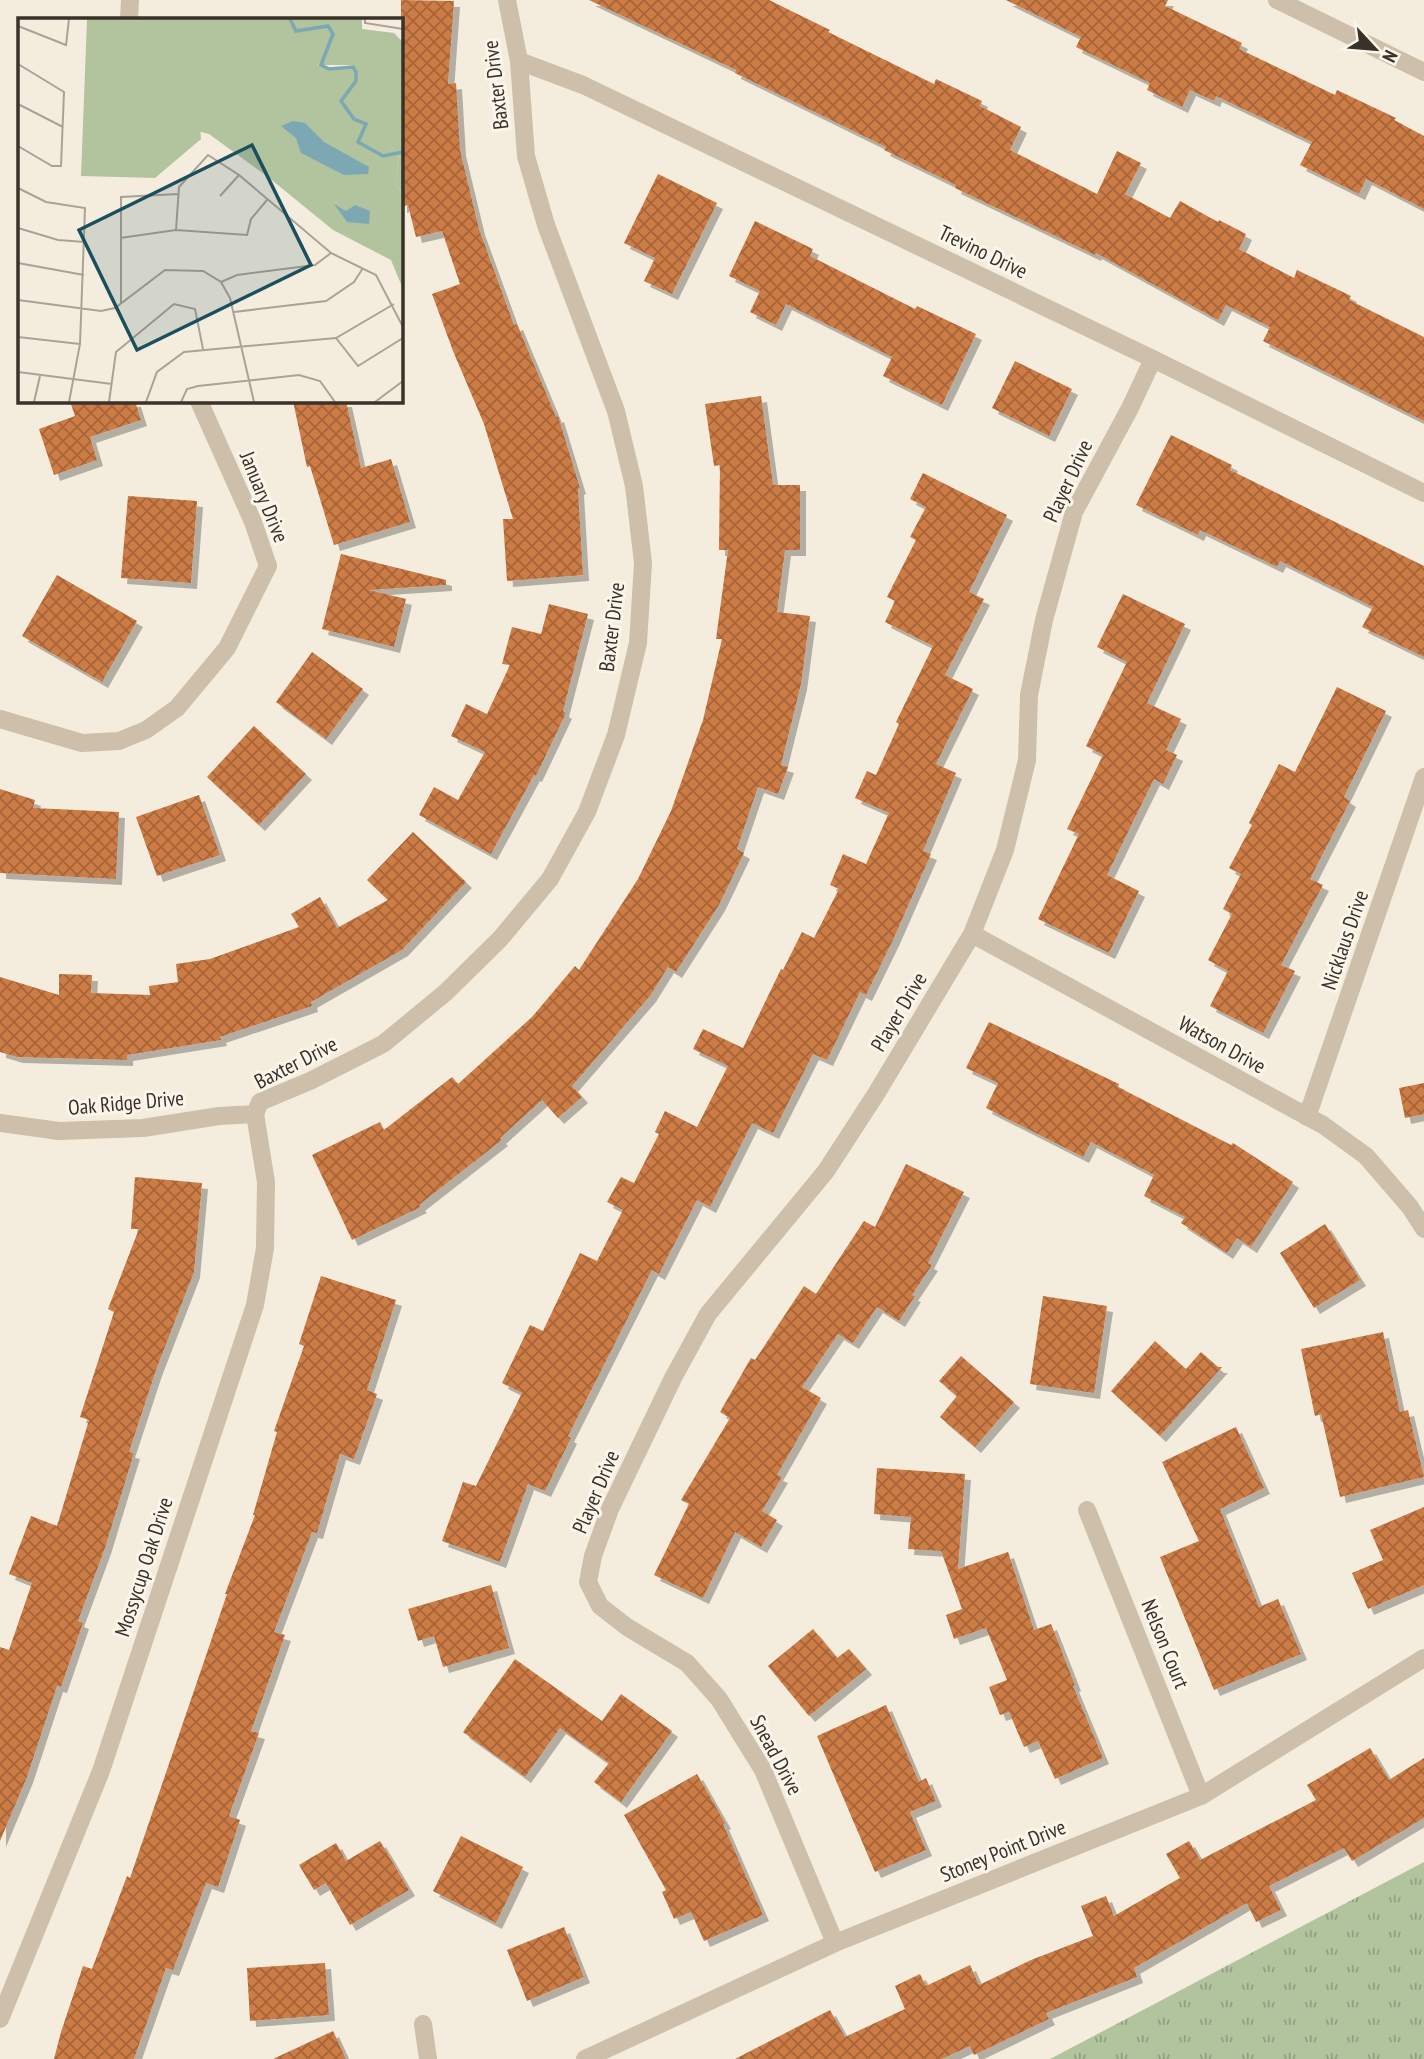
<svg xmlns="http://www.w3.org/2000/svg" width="1424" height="2059" font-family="'PT Sans Narrow',sans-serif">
	<defs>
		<pattern id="grass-tufts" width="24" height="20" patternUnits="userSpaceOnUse" patternTransform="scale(1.75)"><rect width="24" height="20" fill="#b1c49d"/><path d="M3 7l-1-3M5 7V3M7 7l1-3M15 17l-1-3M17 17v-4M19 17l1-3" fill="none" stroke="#91a080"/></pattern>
		<pattern id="building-cross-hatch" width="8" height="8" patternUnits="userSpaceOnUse" patternTransform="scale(1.75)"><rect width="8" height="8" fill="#cc7b44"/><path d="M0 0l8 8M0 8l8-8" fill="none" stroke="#a76539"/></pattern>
		<filter id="shadow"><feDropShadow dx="6" dy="6" stdDeviation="0" flood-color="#0004"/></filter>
	</defs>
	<rect width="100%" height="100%" fill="#f4edde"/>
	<path fill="url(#grass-tufts)" d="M 1424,1862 L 1424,2059 L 1050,2059 Z"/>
	<path fill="url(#building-cross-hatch)" filter="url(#shadow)" d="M 401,0 L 454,1 L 448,84 L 456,83 L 460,150 L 479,229 L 514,325 L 517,324 L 556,417 L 558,416 L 580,488 L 578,489 L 583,575 L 507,581 L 503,519 L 513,519 L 484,424 L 453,351 L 432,294 L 460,284 L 442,231 L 416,237 L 408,205 L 401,207 Z
		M 589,0 L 769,0 L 830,30 L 828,32 L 934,84 L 936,79 L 982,101 L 980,106 L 1021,127 L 1010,150 L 1097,194 L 1117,151 L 1141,163 L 1125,194 L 1170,218 L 1180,201 L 1218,222 L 1219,220 L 1246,234 L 1239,249 L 1294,278 L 1297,270 L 1351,296 L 1349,300 L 1424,337 L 1424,421 L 1263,341 L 1270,327 L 1226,305 L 1218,320 L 1096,253 L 1095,255 L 955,188 L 956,185 L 884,150 L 886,147 L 735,73 L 736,70 Z
		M 1006,0 L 1168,0 L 1165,6 L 1242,43 L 1239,49 L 1335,95 L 1337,90 L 1396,118 L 1394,120 L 1424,136 L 1424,209 L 1366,179 L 1359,194 L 1300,165 L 1312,142 L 1216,96 L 1214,101 L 1190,90 L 1182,107 L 1147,90 L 1150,83 L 1076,47 L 1081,37 Z
		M 658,174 L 717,203 L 672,294 L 644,281 L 655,258 L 624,243 Z
		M 755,221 L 813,249 L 810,256 L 915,309 L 917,306 L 976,334 L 942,405 L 883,376 L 892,357 L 786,304 L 776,325 L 750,312 L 760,291 L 729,276 Z
		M 1015,361 L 1072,389 L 1049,436 L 992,408 Z
		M 761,396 L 773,485 L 800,485 L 800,550 L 785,550 L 777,612 L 810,616 L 801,684 L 781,765 L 788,767 L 778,794 L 758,787 L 737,849 L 744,853 L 719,905 L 676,972 L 668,967 L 650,996 L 572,1086 L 582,1097 L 558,1118 L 542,1100 L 500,1138 L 502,1140 L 419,1205 L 421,1207 L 352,1240 L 312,1155 L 380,1122 L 384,1130 L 452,1077 L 458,1084 L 532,1017 L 575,966 L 579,970 L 638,879 L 671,811 L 703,720 L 722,639 L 716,639 L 728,550 L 719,550 L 720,465 L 714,466 L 705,404 Z
		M 70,401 L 135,401 L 141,420 L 90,437 L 97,460 L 54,475 L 39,429 L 75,416 Z
		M 293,401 L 346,401 L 361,468 L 391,459 L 410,522 L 334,545 L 310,466 L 307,467 Z
		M 1171,435 L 1232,465 L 1230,470 L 1424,566 L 1424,657 L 1362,627 L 1373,607 L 1280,561 L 1277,567 L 1200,530 L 1198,535 L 1136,505 Z
		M 923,473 L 1007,515 L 969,592 L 984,599 L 945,675 L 973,689 L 936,764 L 956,773 L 923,851 L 931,854 L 893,940 L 866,995 L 860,992 L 827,1060 L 813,1054 L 773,1133 L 752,1123 L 710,1207 L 697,1200 L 659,1274 L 652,1270 L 568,1436 L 571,1438 L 545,1491 L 528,1484 L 500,1562 L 442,1541 L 463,1482 L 476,1486 L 522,1393 L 502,1383 L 530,1325 L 543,1331 L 580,1253 L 597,1261 L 623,1210 L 607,1202 L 621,1177 L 634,1183 L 659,1134 L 655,1132 L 665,1111 L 697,1127 L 728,1066 L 693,1049 L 703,1029 L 743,1048 L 781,969 L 783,970 L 802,932 L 814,938 L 839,889 L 830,885 L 843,854 L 866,864 L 889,813 L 855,798 L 867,771 L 876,775 L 899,724 L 896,722 L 933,646 L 885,622 L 895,601 L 887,597 L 916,540 L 910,537 L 926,507 L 910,499 Z
		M 128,496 L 197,501 L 191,583 L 121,578 Z
		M 341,554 L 446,580 L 446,585 L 369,590 L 406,599 L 394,647 L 322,629 Z
		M 57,575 L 137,621 L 102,682 L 22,636 Z
		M 1123,594 L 1185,624 L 1147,703 L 1181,719 L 1166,750 L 1177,755 L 1163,784 L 1154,779 L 1107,875 L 1139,891 L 1109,953 L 1038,919 L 1079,834 L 1067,829 L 1103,755 L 1086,746 L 1127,662 L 1097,647 Z
		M 549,604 L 588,614 L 563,711 L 566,713 L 536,776 L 534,775 L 491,854 L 419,815 L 434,787 L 458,800 L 485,752 L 451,736 L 466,704 L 487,714 L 510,665 L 502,664 L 512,627 L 541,634 Z
		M 312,652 L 363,689 L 326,739 L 276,702 Z
		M 1337,687 L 1386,711 L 1344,797 L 1350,801 L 1310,879 L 1323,885 L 1281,965 L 1295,971 L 1263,1033 L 1210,1006 L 1228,971 L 1208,960 L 1232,914 L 1223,909 L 1241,874 L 1229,868 L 1252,825 L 1249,823 L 1279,764 L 1295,772 Z
		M 254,726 L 306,774 L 259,825 L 207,777 Z
		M 0,789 L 35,800 L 33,808 L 119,812 L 116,879 L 0,873 Z
		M 199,795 L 220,855 L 157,876 L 136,817 Z
		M 413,832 L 466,882 L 402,950 L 311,1002 L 312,1006 L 220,1037 L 221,1040 L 127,1055 L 127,1060 L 17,1057 L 0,1052 L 0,977 L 59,995 L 59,974 L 92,975 L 91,993 L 150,995 L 149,986 L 178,982 L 176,964 L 210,959 L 299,927 L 291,914 L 320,897 L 337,928 L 388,900 L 367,880 Z
		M 989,1022 L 1119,1084 L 1118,1087 L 1231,1145 L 1233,1143 L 1293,1182 L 1251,1247 L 1237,1238 L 1227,1253 L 1181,1223 L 1185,1217 L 1144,1196 L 1154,1175 L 1091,1142 L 1083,1157 L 986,1108 L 998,1083 L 966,1068 Z
		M 1424,1083 L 1424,1114 L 1405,1118 L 1399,1088 Z
		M 906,1164 L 964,1192 L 928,1263 L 932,1265 L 912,1295 L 915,1296 L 899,1321 L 877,1307 L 853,1343 L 838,1334 L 802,1387 L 821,1398 L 777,1475 L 782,1477 L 762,1511 L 777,1520 L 761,1547 L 735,1532 L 703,1598 L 654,1575 L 689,1504 L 681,1500 L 730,1418 L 720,1412 L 751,1358 L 755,1360 L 804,1286 L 816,1294 L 864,1221 L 875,1227 Z
		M 135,1177 L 202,1183 L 194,1272 L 156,1370 L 129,1452 L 134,1453 L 105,1548 L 78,1621 L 83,1623 L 61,1687 L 57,1686 L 27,1777 L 0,1841 L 0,1647 L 9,1650 L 32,1583 L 9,1574 L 31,1516 L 57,1526 L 89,1420 L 80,1417 L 114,1312 L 108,1309 L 139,1229 L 131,1229 Z
		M 1325,1224 L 1360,1280 L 1314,1308 L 1280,1253 Z
		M 321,1276 L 396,1300 L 367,1390 L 377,1394 L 354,1459 L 340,1454 L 317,1533 L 312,1532 L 274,1632 L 285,1635 L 251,1731 L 259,1733 L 229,1816 L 240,1820 L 218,1887 L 206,1883 L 173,1970 L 166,1968 L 134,2059 L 54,2059 L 61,2032 L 83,1966 L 92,1969 L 127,1876 L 130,1878 L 227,1594 L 225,1594 L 255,1515 L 253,1515 L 277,1432 L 274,1431 L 304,1346 L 299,1344 Z
		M 1043,1296 L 1107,1306 L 1094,1393 L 1030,1384 Z
		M 1383,1332 L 1400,1412 L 1408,1410 L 1424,1477 L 1340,1497 L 1321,1414 L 1315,1416 L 1301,1349 Z
		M 1155,1341 L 1186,1369 L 1201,1352 L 1218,1367 L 1222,1367 L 1160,1436 L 1111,1391 Z
		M 961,1356 L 1014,1402 L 975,1447 L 940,1417 L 957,1396 L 939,1381 Z
		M 1236,1427 L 1264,1488 L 1220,1509 L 1259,1607 L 1278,1599 L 1301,1654 L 1214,1690 L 1160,1557 L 1199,1541 L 1162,1462 Z
		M 877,1468 L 965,1474 L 958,1569 L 1008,1552 L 1034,1630 L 1051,1624 L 1075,1685 L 1073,1686 L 1103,1758 L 1055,1779 L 1038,1741 L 1024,1747 L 1009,1712 L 1000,1715 L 989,1687 L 1007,1680 L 986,1628 L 954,1639 L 946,1615 L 962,1609 L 941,1551 L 908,1549 L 911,1517 L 874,1514 Z
		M 1424,1507 L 1424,1585 L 1368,1609 L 1352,1573 L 1383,1560 L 1370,1530 Z
		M 491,1585 L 509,1648 L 443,1667 L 434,1636 L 418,1641 L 408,1609 Z
		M 813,1629 L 837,1658 L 849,1649 L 866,1669 L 809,1716 L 768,1666 Z
		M 515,1659 L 602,1721 L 621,1694 L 672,1731 L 621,1802 L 594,1782 L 609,1763 L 560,1728 L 525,1777 L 463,1732 Z
		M 886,1705 L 919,1782 L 926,1778 L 936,1801 L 910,1812 L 926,1850 L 875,1872 L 817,1736 Z
		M 1370,1748 L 1389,1780 L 1424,1758 L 1424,1818 L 1352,1861 L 1344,1848 L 1269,1886 L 1281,1910 L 1256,1922 L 1247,1903 L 1134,1968 L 1137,1977 L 1046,2013 L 1049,2019 L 974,2055 L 970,2046 L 942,2059 L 735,2059 L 830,2010 L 845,2037 L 905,2009 L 895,1986 L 920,1974 L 926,1986 L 970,1965 L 979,1985 L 1031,1960 L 1093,1936 L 1081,1906 L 1106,1896 L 1114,1916 L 1180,1878 L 1166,1854 L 1189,1841 L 1200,1860 L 1316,1800 L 1307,1785 Z
		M 697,1774 L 725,1823 L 723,1824 L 763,1915 L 704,1941 L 691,1912 L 674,1919 L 662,1892 L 666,1890 L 624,1815 Z
		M 461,1836 L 523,1867 L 496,1923 L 433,1891 Z
		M 380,1841 L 409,1890 L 350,1925 L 326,1883 L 314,1890 L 299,1865 L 336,1843 L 346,1861 Z
		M 564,1927 L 584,1977 L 527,2001 L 507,1950 Z
		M 325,1963 L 329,2015 L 250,2021 L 247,1968 Z
		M 333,2031 L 346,2059 L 273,2059 Z"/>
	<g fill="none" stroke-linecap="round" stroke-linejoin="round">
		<path stroke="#cdbfa9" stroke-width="18" d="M 1277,0 L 1424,72
			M 129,19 L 130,0
			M 519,61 L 583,85 L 1153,359 L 1424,493
			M 0,719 L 82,743 L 119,741 L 146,730 L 177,708 L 227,648 L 268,566 L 253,522 L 199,401
			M 972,934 L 1323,1125 L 1366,1156 L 1410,1207 L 1424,1229
			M 1307,1117 L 1424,777
			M 1087,1510 L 1201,1796
			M 835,1943 L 763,1770 L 719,1699 L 687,1663 L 627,1627 L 600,1606 L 588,1582 L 593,1556 L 610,1509 L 673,1378 L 708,1314 L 826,1171 L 876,1094 L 972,934 L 1005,850 L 1027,760 L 1029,695 L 1044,620 L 1074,512 L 1130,408 L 1153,359
			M 0,2019 L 101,1771 L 255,1305 L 265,1248 L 266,1182 L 255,1114
			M 423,2024 L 428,2059
			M 585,2059 L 835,1943 L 1201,1796 L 1424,1658"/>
		<path stroke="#cdbfa9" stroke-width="18" d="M 0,1123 L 59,1131 L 143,1128 L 219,1116 L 255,1114 L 260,1102 L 310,1081 L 383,1044 L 445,993 L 500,939 L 550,879 L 587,812 L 616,735 L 638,643 L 643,563 L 634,486 L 616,411 L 546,225 L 526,156 L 519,61 L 507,0"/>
	</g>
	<g text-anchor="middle" stroke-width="6" stroke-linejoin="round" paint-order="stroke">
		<g font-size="21" fill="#3a3129" stroke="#fbf6eb">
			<text transform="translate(496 85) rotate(-97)" y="7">Baxter Drive</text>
			<text transform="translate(983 252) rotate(26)" y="7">Trevino Drive</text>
			<text transform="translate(1068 481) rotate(-65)" y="7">Player Drive</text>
			<text transform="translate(264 497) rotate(68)" y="7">January Drive</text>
			<text transform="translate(612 627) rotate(-83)" y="7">Baxter Drive</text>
			<text transform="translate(1345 940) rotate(-71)" y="7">Nicklaus Drive</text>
			<text transform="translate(899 1012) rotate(-59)" y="7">Player Drive</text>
			<text transform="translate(1222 1045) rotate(29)" y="7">Watson Drive</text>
			<text transform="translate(296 1063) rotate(-27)" y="7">Baxter Drive</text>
			<text transform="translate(126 1103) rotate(-5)" y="7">Oak Ridge Drive</text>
			<text transform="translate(596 1492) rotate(-67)" y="7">Player Drive</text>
			<text transform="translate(144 1567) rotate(-72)" y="7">Mossycup Oak Drive</text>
			<text transform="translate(1165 1644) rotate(68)" y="7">Nelson Court</text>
			<text transform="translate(776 1755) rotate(62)" y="7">Snead Drive</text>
			<text transform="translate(1003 1851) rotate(-22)" y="7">Stoney Point Drive</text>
		</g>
	</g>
	<g transform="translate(18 18)">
		<rect width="385" height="385" fill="#f4edde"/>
		<path d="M 294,46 L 314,51 L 336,47 L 327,83 L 381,137 L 377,167 L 385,174 L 385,271 L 373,242 L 315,212 L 250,159 L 191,116 L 179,113 L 177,47 Z" fill="#b1c49d"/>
		<path d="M 69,1 L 344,1 L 344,11 L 376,15 L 385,24 L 385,174 L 377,167 L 381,137 L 326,83 L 336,47 L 178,47 L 183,121 L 137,160 L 63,158 Z" fill="#b1c49d"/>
		<path d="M 275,103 L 287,105 L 306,124 L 351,149 L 350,156 L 326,157 L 283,135 L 278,120 L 263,108 ZM 316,186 L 328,193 L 337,187 L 352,193 L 351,206 L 329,204 Z" fill="#7ba8b3"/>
		<path fill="none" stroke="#7ba8b3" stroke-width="3.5" d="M 272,1 L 278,13 L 310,8 L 315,16 L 303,47 L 311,51 L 335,49 L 338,54 L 338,63 L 323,83 L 336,101 L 348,106 L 340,124 L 365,138 L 385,134M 385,152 L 385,174"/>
		<path fill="none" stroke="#aaa296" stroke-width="2" d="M 347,1 L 347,5 L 385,11M 0,8 L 48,27 L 51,1M 0,46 L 46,74 L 43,148 L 34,148 L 0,128M 0,86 L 45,109M 0,170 L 28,184 L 67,190 L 62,326 L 51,384M 202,178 L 221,157M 0,210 L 40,222 L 67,224M 158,212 L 161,169 L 190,137 L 221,157 L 313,235 L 358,257 L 385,309M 102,220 L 158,212 L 229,217 L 233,201 L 249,182M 0,245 L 66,257M 203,264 L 219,257 L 297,247 L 313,235M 0,282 L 83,293 L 97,290 L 147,252 L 185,253 L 203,264 L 212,280 L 236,384M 103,286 L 103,179 L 160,176M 216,294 L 308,283 L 336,264 L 345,250M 0,319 L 62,326M 318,320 L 340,348 L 385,320M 0,354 L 94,366M 16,384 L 22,358M 91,384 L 98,334 L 156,286 L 177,291 L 185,331M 128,384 L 139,354 L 166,334 L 318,320 L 376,286M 163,384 L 169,371 L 180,368 L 281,357 L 302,363 L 317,384M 357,384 L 385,363"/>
		<path fill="#1c4f5e" fill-opacity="0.15" stroke="#1c4f5e" stroke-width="3.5" d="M 234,127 L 293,247 L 119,332 L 61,212 Z"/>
		<rect width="385" height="385" fill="none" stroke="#3a3129" stroke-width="3.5"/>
	</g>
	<g transform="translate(1375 49) rotate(116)" stroke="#fbf6eb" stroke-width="5" paint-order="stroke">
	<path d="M0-5L12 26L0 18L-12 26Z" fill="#3a3129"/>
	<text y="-10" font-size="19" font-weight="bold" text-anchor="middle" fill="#3a3129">N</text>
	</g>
</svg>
